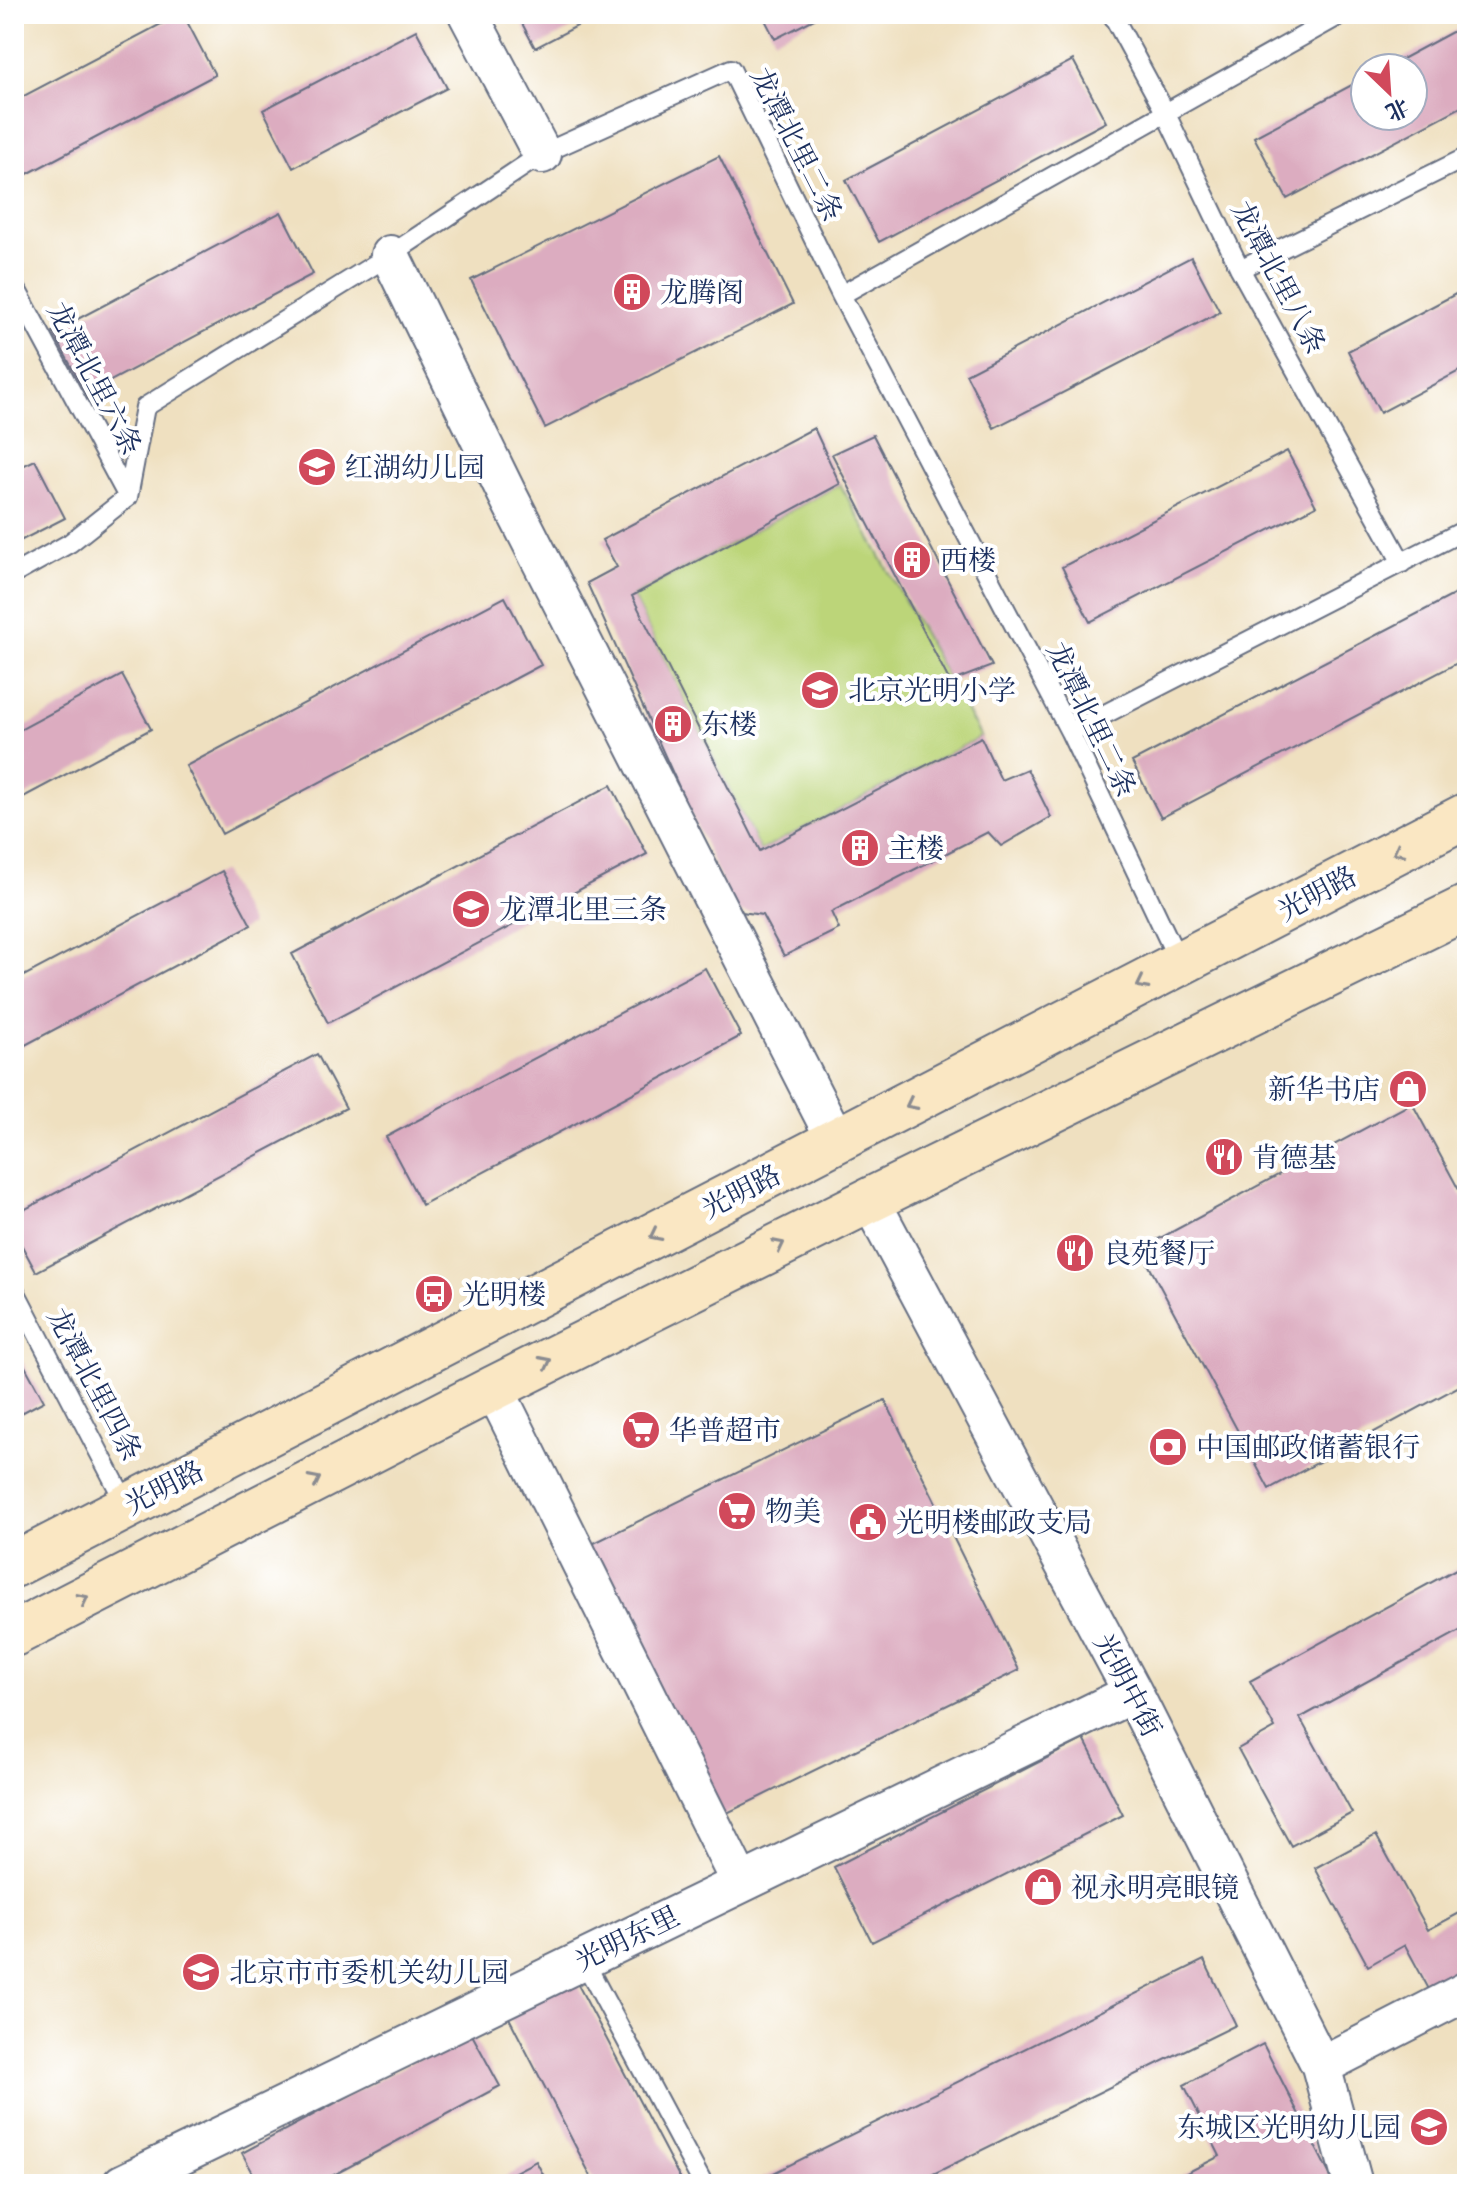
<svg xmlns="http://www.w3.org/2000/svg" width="1481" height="2198" font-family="'Sorts Mill Goudy','Noto Serif SC',serif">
	<rect width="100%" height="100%" fill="#fff"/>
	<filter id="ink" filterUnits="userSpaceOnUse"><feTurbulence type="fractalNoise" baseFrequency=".0125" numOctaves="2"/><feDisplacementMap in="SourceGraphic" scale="16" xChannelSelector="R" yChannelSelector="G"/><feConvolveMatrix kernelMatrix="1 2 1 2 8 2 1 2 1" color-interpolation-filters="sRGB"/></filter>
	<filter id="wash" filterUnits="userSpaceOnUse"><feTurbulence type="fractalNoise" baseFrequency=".006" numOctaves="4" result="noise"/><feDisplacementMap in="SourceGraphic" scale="32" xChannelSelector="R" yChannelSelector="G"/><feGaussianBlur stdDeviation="1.8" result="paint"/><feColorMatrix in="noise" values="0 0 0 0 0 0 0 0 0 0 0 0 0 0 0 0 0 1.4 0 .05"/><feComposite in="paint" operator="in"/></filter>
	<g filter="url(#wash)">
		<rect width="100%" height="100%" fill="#efe0c0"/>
		<path fill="#bcd579" stroke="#6c826c" stroke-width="2" d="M 840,484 L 981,737 L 760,851 L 632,596 Z"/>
		<g id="blocks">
			<path fill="#dcacc0" d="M 180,14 L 183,14 L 215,75 L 14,181 L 14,101 Z
				M 517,14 L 600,14 L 535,48 Z
				M 762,14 L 824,14 L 775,39 Z
				M 1467,24 L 1467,104 L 1287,199 L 1254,137 L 1365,78 L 1365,116 L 1413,116 L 1413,68 L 1385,68 Z
				M 416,30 L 447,88 L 293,168 L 263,110 Z
				M 1073,60 L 1106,122 L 879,242 L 846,180 Z
				M 719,156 L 793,304 L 545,428 L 471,280 Z
				M 281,212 L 313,274 L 86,394 L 53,332 Z
				M 1191,257 L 1220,312 L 994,428 L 966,374 Z
				M 1467,288 L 1467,367 L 1380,413 L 1348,351 Z
				M 814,428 L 840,484 L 632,596 L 760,851 L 981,737 L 1001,780 L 1027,769 L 1051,817 L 1001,846 L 988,832 L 831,912 L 839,929 L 784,956 L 762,915 L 735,911 L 587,583 L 617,567 L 602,540 Z
				M 873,435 L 992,666 L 950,682 L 832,454 Z
				M 1287,451 L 1316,506 L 1090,622 L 1062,567 Z
				M 35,460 L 65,518 L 14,544 L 14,470 Z
				M 1467,588 L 1467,658 L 1161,818 L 1132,762 Z
				M 505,597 L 541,665 L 222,834 L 186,766 Z
				M 122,675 L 151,729 L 14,802 L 14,733 Z
				M 611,785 L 647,854 L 328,1023 L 292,954 Z
				M 222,871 L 251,925 L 14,1051 L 14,981 Z
				M 705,968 L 741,1036 L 422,1205 L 386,1137 Z
				M 317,1054 L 346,1108 L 36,1272 L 14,1231 L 14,1215 Z
				M 1412,1103 L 1467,1205 L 1467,1382 L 1269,1489 L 1140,1249 Z
				M 14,1346 L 44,1401 L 14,1417 Z
				M 885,1400 L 1019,1670 L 719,1817 L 586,1547 Z
				M 1467,1563 L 1467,1627 L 1300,1718 L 1352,1813 L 1291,1846 L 1238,1749 L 1275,1728 L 1250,1681 Z
				M 1084,1739 L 1123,1815 L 872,1942 L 834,1867 Z
				M 1376,1835 L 1428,1930 L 1467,1909 L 1467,1974 L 1431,1993 L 1405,1945 L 1368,1966 L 1315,1868 Z
				M 1204,1960 L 1236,2025 L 913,2184 L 751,2184 Z
				M 575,1979 L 683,2184 L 595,2184 L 507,2014 Z
				M 470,2031 L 500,2086 L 317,2184 L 259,2184 L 242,2153 Z
				M 1263,2044 L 1334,2183 L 1165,2184 L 1220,2156 L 1184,2085 Z
				M 536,2161 L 548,2184 L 492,2184 Z"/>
		</g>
	</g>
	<g filter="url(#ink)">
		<use href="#blocks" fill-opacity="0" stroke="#656d80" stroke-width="2"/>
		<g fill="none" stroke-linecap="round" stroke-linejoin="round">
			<defs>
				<path id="service" d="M 1112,14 L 1165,112 L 1240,269 L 1402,563
					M 1240,269 L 1467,157
					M 14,285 L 128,497
					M 841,295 L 1342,14
					M 14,574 L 70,543 L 128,497 L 145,407 L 390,255 L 542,154 L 731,69 L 841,295 L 1070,732 L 1180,964
					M 1070,732 L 1467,529
					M 14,1289 L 127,1506
					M 583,1959 L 703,2184"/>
				<path id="minor" d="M 468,14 L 542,154
					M 390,255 L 507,494 L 837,1142
					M 870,1200 L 1133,1693 L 1321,2066 L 1353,2184
					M 494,1388 L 740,1882
					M 1321,2066 L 1467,1991
					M 122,2184 L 1133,1693"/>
				<path id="secondary" d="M 14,1565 L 1467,815
					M 14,1634 L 494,1388 L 870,1200 L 1467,907"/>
			</defs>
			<use href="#service" stroke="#656d80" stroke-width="22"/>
			<use href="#minor" stroke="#656d80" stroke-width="42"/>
			<use href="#secondary" stroke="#656d80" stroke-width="48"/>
			<use href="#service" stroke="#fff" stroke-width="18"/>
			<use href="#minor" stroke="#fff" stroke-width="38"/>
			<use href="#secondary" stroke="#fae7c3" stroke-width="44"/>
		</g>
		<defs><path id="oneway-chevron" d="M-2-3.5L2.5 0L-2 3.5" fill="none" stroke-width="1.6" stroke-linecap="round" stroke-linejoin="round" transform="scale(2)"/></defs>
		<g stroke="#8a8b90">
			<use href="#oneway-chevron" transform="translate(1398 851) rotate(152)"/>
			<use href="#oneway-chevron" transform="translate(1142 984) rotate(153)"/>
			<use href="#oneway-chevron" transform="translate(911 1104) rotate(153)"/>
			<use href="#oneway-chevron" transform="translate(655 1235) rotate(153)"/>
			<use href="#oneway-chevron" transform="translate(779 1245) rotate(-27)"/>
			<use href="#oneway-chevron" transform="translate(546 1362) rotate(-27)"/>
			<use href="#oneway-chevron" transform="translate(315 1480) rotate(-27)"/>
			<use href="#oneway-chevron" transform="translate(83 1599) rotate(-27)"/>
		</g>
	</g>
	<defs>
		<symbol id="building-disc" viewBox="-11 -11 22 22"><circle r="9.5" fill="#d1495b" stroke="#fff"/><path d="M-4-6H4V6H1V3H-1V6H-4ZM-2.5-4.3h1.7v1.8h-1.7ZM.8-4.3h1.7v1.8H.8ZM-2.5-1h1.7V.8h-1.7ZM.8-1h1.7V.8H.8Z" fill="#fff"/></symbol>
		<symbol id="school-disc" viewBox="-11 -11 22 22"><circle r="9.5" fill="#d1495b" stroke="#fff"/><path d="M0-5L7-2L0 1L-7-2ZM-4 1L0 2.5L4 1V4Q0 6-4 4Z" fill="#fff"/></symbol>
		<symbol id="shop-disc" viewBox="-11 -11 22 22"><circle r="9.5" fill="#d1495b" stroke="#fff"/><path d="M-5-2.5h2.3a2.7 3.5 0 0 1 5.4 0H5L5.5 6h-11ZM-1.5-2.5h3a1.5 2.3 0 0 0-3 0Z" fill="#fff"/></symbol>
		<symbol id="restaurant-disc" viewBox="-11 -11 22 22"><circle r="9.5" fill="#d1495b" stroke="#fff"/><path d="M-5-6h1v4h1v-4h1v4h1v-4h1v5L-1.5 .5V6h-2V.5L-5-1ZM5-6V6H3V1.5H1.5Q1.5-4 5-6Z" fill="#fff"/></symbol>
		<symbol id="bus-disc" viewBox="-11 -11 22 22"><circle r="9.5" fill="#d1495b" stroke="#fff"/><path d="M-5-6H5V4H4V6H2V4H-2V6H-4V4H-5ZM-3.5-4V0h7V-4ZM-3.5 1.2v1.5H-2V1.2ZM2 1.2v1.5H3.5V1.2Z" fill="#fff"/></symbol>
		<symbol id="supermarket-disc" viewBox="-11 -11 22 22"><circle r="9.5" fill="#d1495b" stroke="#fff"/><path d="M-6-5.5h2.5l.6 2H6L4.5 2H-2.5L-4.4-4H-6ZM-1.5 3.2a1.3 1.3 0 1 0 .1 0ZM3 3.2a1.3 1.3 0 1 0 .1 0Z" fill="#fff"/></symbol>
		<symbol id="bank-disc" viewBox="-11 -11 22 22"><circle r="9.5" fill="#d1495b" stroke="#fff"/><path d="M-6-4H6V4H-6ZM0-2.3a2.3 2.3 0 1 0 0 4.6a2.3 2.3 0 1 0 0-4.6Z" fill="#fff"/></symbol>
		<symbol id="civic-disc" viewBox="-11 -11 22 22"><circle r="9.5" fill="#d1495b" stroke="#fff"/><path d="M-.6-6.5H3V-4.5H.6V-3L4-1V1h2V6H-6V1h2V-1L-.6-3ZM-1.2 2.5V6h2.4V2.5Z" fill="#fff"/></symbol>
	</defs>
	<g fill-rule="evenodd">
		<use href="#building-disc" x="610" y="270" width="44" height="44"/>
		<use href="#school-disc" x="295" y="445" width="44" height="44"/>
		<use href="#building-disc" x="890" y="538" width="44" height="44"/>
		<use href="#school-disc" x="798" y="668" width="44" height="44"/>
		<use href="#building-disc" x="651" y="702" width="44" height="44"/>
		<use href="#building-disc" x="838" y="826" width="44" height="44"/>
		<use href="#school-disc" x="449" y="887" width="44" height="44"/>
		<use href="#shop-disc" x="1386" y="1067" width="44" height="44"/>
		<use href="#restaurant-disc" x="1202" y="1135" width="44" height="44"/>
		<use href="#restaurant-disc" x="1053" y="1231" width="44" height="44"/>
		<use href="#bus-disc" x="412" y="1272" width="44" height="44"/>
		<use href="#supermarket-disc" x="619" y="1408" width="44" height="44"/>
		<use href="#bank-disc" x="1146" y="1425" width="44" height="44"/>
		<use href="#supermarket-disc" x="715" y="1489" width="44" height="44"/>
		<use href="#civic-disc" x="846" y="1500" width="44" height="44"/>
		<use href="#shop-disc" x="1021" y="1865" width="44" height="44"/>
		<use href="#school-disc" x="179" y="1950" width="44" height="44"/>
		<use href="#school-disc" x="1407" y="2105" width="44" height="44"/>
	</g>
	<g text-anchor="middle" stroke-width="8" stroke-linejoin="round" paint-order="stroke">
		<g font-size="28" fill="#1b2f5e" stroke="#fff">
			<text transform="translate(797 144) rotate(63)" y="10">龙潭北里二条</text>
			<text transform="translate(1279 277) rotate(62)" y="10">龙潭北里八条</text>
			<text transform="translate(95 378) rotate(62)" y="10">龙潭北里六条</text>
			<text transform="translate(1092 719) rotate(64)" y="10">龙潭北里二条</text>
			<text transform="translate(1317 893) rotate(-28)" y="10">光明路</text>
			<text transform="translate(741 1191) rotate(-27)" y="10">光明路</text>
			<text transform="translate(95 1384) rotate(62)" y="10">龙潭北里四条</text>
			<text transform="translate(164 1487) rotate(-27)" y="10">光明路</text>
			<text transform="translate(1128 1685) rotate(62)" y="10">光明中街</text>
			<text transform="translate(627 1938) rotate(-26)" y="10">光明东里</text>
		</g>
		<g font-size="28" fill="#1b2f5e" stroke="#fff" text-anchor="start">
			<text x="660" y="302">龙腾阁</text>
			<text x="345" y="477">红湖幼儿园</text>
			<text x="940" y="570">西楼</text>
			<text x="848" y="700">北京光明小学</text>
			<text x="701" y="734">东楼</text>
			<text x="888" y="858">主楼</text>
			<text x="499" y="919">龙潭北里三条</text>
			<text x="1380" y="1099" text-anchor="end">新华书店</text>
			<text x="1252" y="1167">肯德基</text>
			<text x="1103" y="1263">良苑餐厅</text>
			<text x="462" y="1304">光明楼</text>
			<text x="669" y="1440">华普超市</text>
			<text x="1196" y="1457">中国邮政储蓄银行</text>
			<text x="765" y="1521">物美</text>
			<text x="896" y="1532">光明楼邮政支局</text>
			<text x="1071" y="1897">视永明亮眼镜</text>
			<text x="229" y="1982">北京市市委机关幼儿园</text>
			<text x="1401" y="2137" text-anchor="end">东城区光明幼儿园</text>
		</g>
	</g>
	<rect width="1481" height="2198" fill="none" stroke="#fff" stroke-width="48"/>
	<g transform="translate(1389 92) rotate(155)"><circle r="38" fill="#ffffff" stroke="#a4acbf" stroke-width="2"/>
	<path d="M0-6L14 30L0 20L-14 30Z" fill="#d1495b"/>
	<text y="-12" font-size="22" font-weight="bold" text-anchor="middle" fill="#1b2f5e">北</text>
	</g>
</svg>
